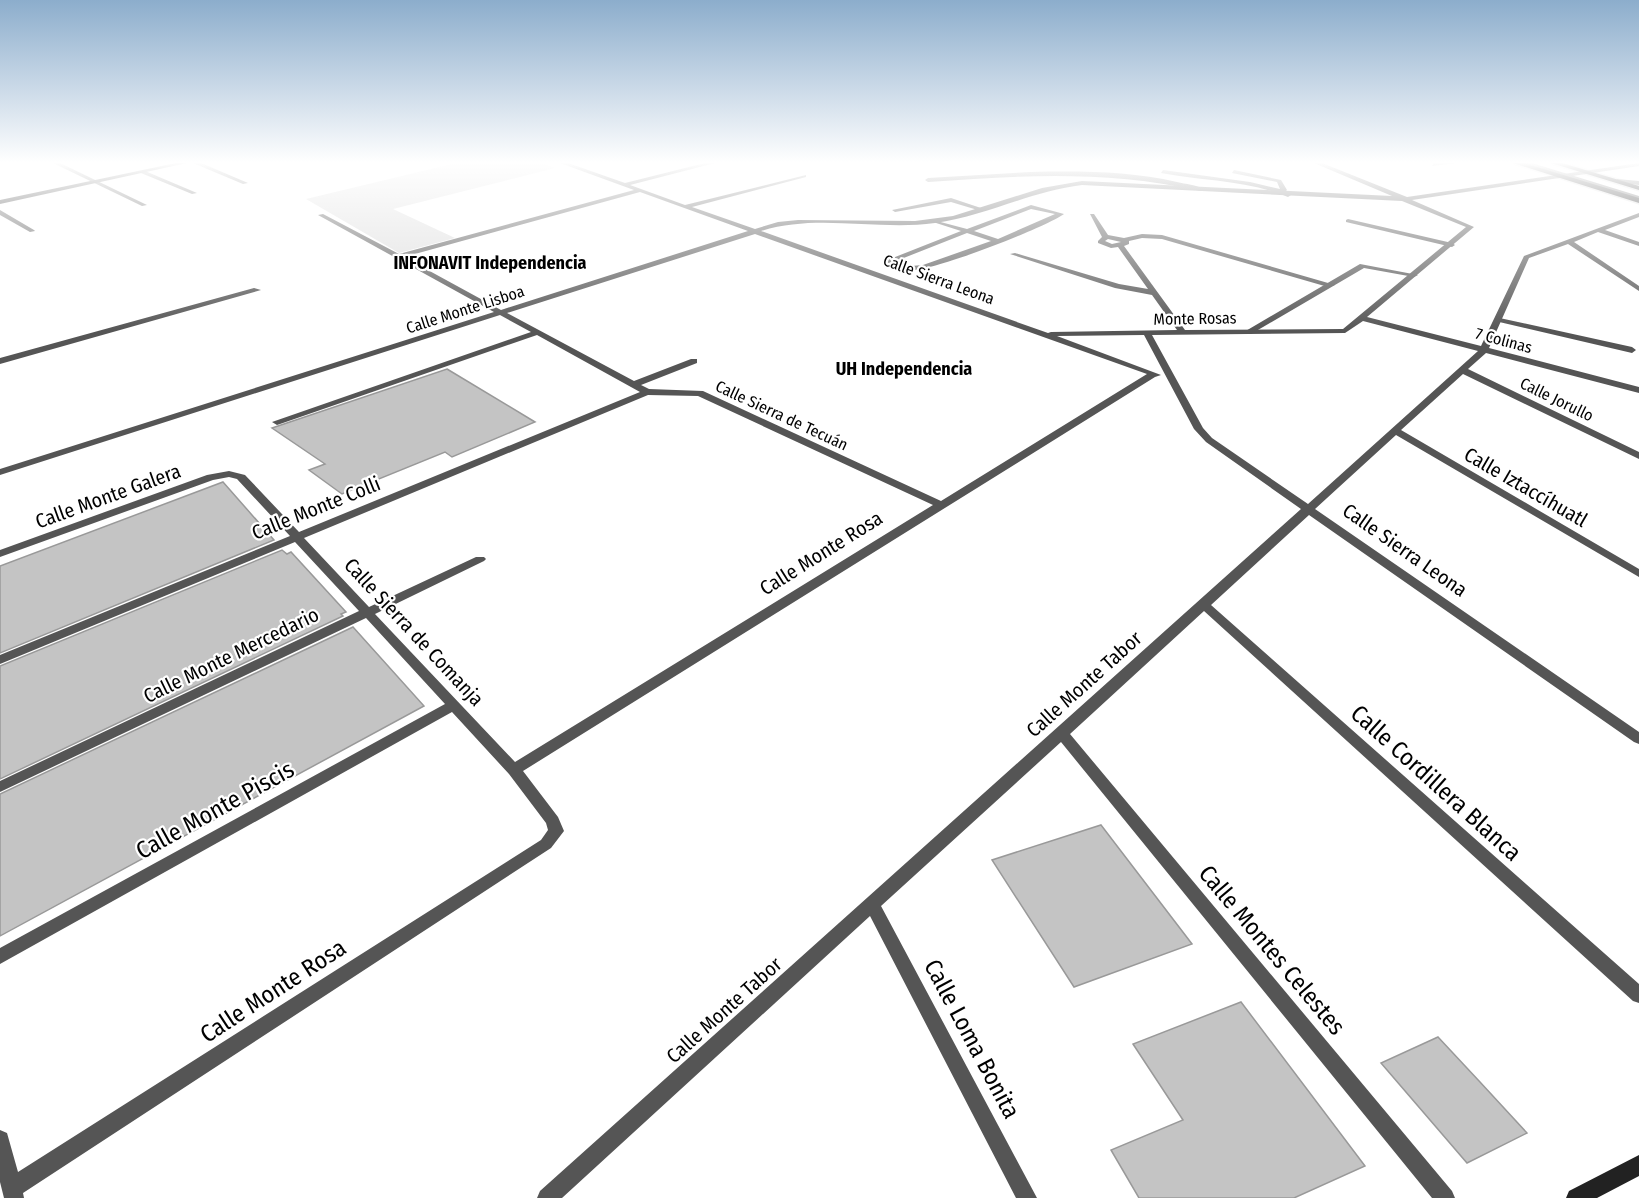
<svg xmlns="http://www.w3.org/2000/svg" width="1639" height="1198" font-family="'Fira Sans Condensed',sans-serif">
	<rect width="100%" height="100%" fill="#fff"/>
	<path fill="#dcdcdc" d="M 456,163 L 541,163 L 555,168 L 393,209 L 455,238 L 399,253 L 306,199 Z"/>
	<path fill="#c4c4c4" stroke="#999" stroke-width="1.5" d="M 447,369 L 535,422 L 452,457 L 445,452 L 342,494 L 309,470 L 325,464 L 272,428 Z
		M 223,482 L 274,540 L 0,653 L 0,566 Z
		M 282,550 L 287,554 L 291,552 L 346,612 L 341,614 L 343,616 L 0,779 L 0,666 Z
		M 353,627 L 424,706 L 0,936 L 0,794 Z
		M 1101,825 L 1192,944 L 1074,987 L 992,860 Z
		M 1241,1002 L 1365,1166 L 1294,1198 L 1139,1198 L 1111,1150 L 1183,1120 L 1133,1044 Z
		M 1438,1037 L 1480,1082 L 1527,1133 L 1467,1163 L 1381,1063 Z"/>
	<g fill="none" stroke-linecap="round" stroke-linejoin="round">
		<defs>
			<path id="primary" d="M 1513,163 L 1524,163 L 1639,198 L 1639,203 Z
				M 1551,163 L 1562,163 L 1639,186 L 1639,190 Z"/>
		</defs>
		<use href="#primary" stroke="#dbdbdb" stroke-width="3"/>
		<path fill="#555" fill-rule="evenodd" d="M 1434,163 L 1456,163 L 1432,166 Z
			M 1523,163 L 1532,163 L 1639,196 L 1639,200 Z
			M 1163,170 L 1250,182 L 1280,189 L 1277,182 L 1232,173 L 1234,170 L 1281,180 L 1287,190 L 1286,191 L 1291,195 L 1288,197 C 1248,180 1203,181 1161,173 Z
			M 1031,172 C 1080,171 1129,171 1177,182 C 1186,184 1196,185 1204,189 L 1201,191 C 1107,170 1023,175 928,182 L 925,180 L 928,178 Z
			M 951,198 L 984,209 L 981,211 L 951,202 L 895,212 L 892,210 Z
			M 1031,205 L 1064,214 C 1044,228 934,271 911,270 C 903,270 892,265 885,261 L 961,231 L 933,222 L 933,220 L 967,229 ZM 1031,209 L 1055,214 L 998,239 L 974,231 ZM 967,233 L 991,241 L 923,265 L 911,266 L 896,261 Z
			M 1348,219 L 1452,243 L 1455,245 L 1452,247 L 1346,222 L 1346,220 Z
			M 1360,264 L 1418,275 L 1414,277 L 1364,268 L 1251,334 L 1244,332 Z
			M 254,288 L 261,290 L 0,364 L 0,358 Z
			M 1495,317 L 1632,347 L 1636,350 L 1632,353 L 1495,321 Z"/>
		<path fill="#555" fill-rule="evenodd" d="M 53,163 L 60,163 L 147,205 L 142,206 Z
			M 193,163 L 201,163 L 248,183 L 243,184 Z
			M 560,163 L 568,163 L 625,183 L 705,163 L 715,163 L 630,185 L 685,205 L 806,175 L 806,177 L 692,207 L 755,229 L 778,222 L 798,220 L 915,221 L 953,216 L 1042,188 L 1082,181 L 1392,196 L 1314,163 L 1322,163 L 1407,197 L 1639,163 L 1639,166 L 1412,200 L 1474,227 L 1367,317 L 1481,346 L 1524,256 L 1639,213 L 1639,217 L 1605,230 L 1639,242 L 1639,246 L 1598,232 L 1574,242 L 1639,286 L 1639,291 L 1568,244 L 1529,258 L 1489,348 L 1639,387 L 1639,393 L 1486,353 L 1468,369 L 1639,452 L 1639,459 L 1463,374 L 1401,430 L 1639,569 L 1639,577 L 1396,435 L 1315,509 L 1639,732 L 1639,744 L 1634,742 L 1309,515 L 1211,605 L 1639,984 L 1639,1003 L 1633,1001 L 1204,611 L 1070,734 L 1452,1191 L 1455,1198 L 1432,1198 L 1061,742 L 881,906 L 1037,1198 L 1016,1198 L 870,916 L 562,1198 L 537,1198 L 540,1191 L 1301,509 L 1206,442 L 1194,429 L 1144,335 L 1057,336 L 1161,375 L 1155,377 L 523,771 L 558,817 L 564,831 L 551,848 L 23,1193 L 24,1198 L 4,1198 L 0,1182 L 0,1130 L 7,1133 L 18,1172 L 541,840 L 548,830 L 546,823 L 509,774 L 452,712 L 0,964 L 0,948 L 445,704 L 366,618 L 0,792 L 0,781 L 359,611 L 295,542 L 0,664 L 0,655 L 290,536 L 237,479 L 229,477 L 213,480 L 0,557 L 0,550 L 207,475 L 229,471 L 245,475 L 299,532 L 640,392 L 537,335 L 280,424 L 277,425 L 272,422 L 531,332 L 500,315 L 0,475 L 0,469 L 494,312 L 318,215 L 323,214 L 399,254 L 634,190 ZM 1082,185 L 1402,201 L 1466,227 L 1343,329 L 1185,330 L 1124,246 L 1129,244 L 1129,241 L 1142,238 L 1162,239 L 1328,287 L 1335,285 L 1162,235 L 1142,234 L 1124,238 L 1108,235 L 1094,214 L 1090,214 L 1102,237 L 1098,241 L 1098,243 L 1111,248 L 1118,247 L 1148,289 L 1119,284 L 1015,253 L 1010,254 L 1115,288 L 1152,295 L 1177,330 L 1051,332 L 1048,333 L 761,231 C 817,213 877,231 935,223 C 986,216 1031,191 1082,185 ZM 640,192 L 748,231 L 501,310 L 404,257 ZM 755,234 L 1147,374 L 941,501 L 703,391 L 649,389 L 641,385 L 697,363 L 697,359 L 691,359 L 634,381 L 507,313 ZM 1108,239 L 1121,242 L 1112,244 L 1105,241 ZM 1363,321 L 1478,351 L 1308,504 L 1212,438 L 1203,428 L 1152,335 L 1345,333 ZM 648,395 L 698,396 L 933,505 L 515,762 L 375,614 L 484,561 L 486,559 L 484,557 L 476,557 L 369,607 L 304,538 Z
			M 141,171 L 145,171 L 197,193 L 192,194 L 141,173 Z
			M 1617,179 L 1639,181 L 1639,185 L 1615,182 Z
			M 0,210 L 34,230 L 35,231 L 30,232 L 0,215 Z"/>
		<path fill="#222" fill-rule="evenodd" d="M 176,163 L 187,163 L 0,204 L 0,200 Z
			M 1639,1155 L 1639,1176 L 1597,1198 L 1566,1198 L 1569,1191 Z"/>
		<use href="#primary" fill="#000" fill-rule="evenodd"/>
	</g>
	<linearGradient id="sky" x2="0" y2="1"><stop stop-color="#8cadcc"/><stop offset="0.49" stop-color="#fff"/><stop offset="1" stop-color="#fff" stop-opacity="0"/></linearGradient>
	<rect width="1639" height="331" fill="url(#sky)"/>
	<g text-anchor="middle" stroke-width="4.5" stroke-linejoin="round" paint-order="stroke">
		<g font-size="16" fill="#000" stroke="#fff">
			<text transform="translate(939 279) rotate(20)" y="6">Calle Sierra Leona</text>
			<text transform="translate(465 309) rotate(-18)" y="6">Calle Monte Lisboa</text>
			<text transform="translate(1195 318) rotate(-1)" y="6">Monte Rosas</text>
			<text transform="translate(1504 340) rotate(15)" y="6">7 Colinas</text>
			<text transform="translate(1557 399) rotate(26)" y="6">Calle Jorullo</text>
			<text transform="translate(782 415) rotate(25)" y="6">Calle Sierra de Tecuán</text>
		</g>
		<g font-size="18" font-weight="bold" fill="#000" stroke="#fff">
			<text x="490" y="269">INFONAVIT Independencia</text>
			<text x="904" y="375">UH Independencia</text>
		</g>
		<g font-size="20" fill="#000" stroke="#fff">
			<text transform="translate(1526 487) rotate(30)" y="7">Calle Iztaccíhuatl</text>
			<text transform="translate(108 496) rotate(-20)" y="7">Calle Monte Galera</text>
			<text transform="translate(316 508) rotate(-22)" y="7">Calle Monte Colli</text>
			<text transform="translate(1405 550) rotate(35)" y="7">Calle Sierra Leona</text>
			<text transform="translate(821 553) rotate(-32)" y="7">Calle Monte Rosa</text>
			<text transform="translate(414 632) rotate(47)" y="7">Calle Sierra de Comanja</text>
			<text transform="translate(231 655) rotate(-26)" y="7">Calle Monte Mercedario</text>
			<text transform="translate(1084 684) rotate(-42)" y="7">Calle Monte Tabor</text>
			<text transform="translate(724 1010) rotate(-42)" y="7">Calle Monte Tabor</text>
		</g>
		<g font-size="24" fill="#000" stroke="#fff">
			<text transform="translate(1436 783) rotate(42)" y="8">Calle Cordillera Blanca</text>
			<text transform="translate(215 810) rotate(-29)" y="8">Calle Monte Piscis</text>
			<text transform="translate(1272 950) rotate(50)" y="8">Calle Montes Celestes</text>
			<text transform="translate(273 991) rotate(-33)" y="8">Calle Monte Rosa</text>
			<text transform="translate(972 1039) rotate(62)" y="8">Calle Loma Bonita</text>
		</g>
	</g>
</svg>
